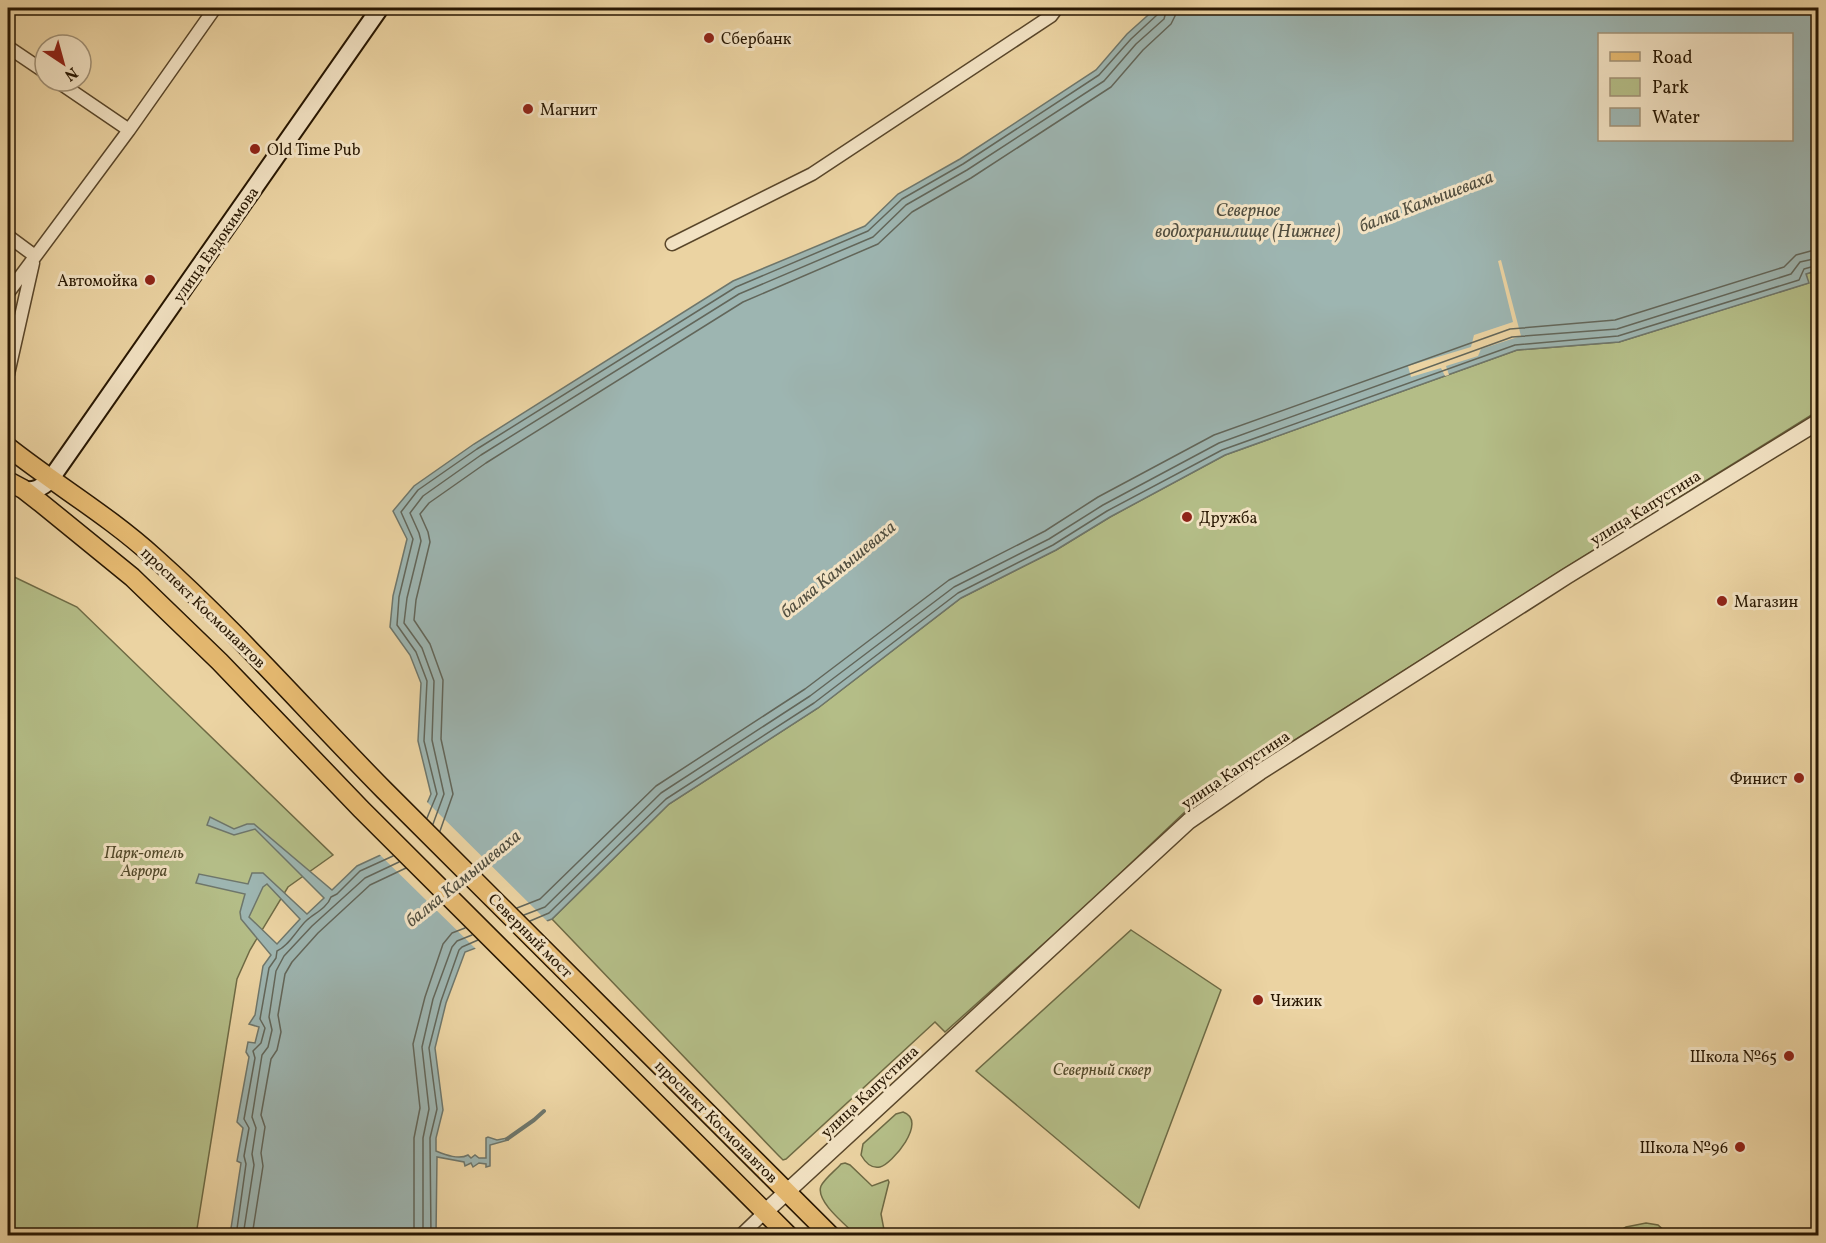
<svg xmlns="http://www.w3.org/2000/svg" width="1826" height="1243" font-family="Vollkorn,serif">
	<rect width="100%" height="100%" fill="#ebd3a2"/>
	<filter id="stains"><feTurbulence type="fractalNoise" baseFrequency=".00333" numOctaves="4"/><feColorMatrix values="0 0 0 0 .2 0 0 0 0 .09 0 0 0 0 .02 0 0 0 .5 -.17"/></filter>
	<radialGradient id="worn" r=".72"><stop offset=".6" stop-color="#630" stop-opacity="0"/><stop offset="1" stop-color="#630" stop-opacity=".3"/></radialGradient>
	<path fill="#b4bd87" stroke="#6e6a44" stroke-width="1.5" d="M 1818,270 L 1818,411 L 1562,570 L 1191,806 L 1089,903 L 945,1032 L 935,1022 L 786,1159 L 783,1160 L 778,1155 L 552,919 L 669,804 L 818,708 L 961,598 L 1056,550 L 1110,517 L 1225,455 L 1517,350 L 1619,342 L 1808,283 L 1806,274 Z
		M 8,574 L 77,607 L 333,855 L 288,887 L 250,950 L 237,979 L 196,1235 L 8,1236 Z
		M 1131,930 L 1221,990 L 1139,1208 L 976,1071 Z
		M 903,1112 C 929,1121 891,1165 880,1167 C 871,1169 865,1162 861,1155 L 863,1144 L 896,1114 Z
		M 845,1163 L 850,1165 L 872,1186 L 888,1180 L 889,1182 L 881,1214 L 885,1235 L 856,1235 C 846,1225 815,1201 821,1186 C 825,1178 835,1171 841,1164 Z
		M 1646,1223 L 1658,1225 L 1669,1235 L 1658,1235 C 1647,1226 1626,1236 1612,1235 L 1626,1227 Z"/>
	<path fill="#9db5b1" stroke="#6e766b" stroke-width="1.5" fill-rule="evenodd" d="M 1156,8 L 1818,8 L 1818,270 L 1806,274 L 1809,283 L 1619,342 L 1517,350 L 1225,455 L 1110,517 L 1056,550 L 961,598 L 818,708 L 669,804 L 552,919 L 465,952 L 446,1003 L 435,1048 L 443,1110 L 436,1138 L 436,1151 C 446,1155 459,1160 468,1155 L 471,1158 L 475,1155 L 479,1158 L 486,1158 L 486,1138 L 488,1137 L 497,1140 L 507,1138 L 508,1140 L 490,1145 L 490,1166 L 486,1167 L 486,1164 L 479,1163 L 473,1167 L 471,1163 L 465,1166 L 464,1162 L 437,1157 L 436,1235 L 230,1235 L 241,1163 L 237,1161 L 243,1128 L 237,1122 L 249,1057 L 246,1052 L 248,1042 L 255,1043 L 259,1027 L 249,1024 L 255,1015 L 263,966 L 271,955 L 241,919 L 240,912 L 245,894 L 196,883 L 199,874 L 248,884 L 252,873 L 263,873 L 307,914 L 324,898 L 255,829 L 234,835 L 207,825 L 210,817 L 234,829 L 247,824 L 254,824 L 332,890 L 357,866 L 411,841 L 431,794 L 418,741 L 421,683 L 410,655 L 390,627 L 393,596 L 407,539 L 393,511 L 414,486 L 474,444 L 733,281 L 865,226 L 898,194 L 960,159 L 1096,70 L 1127,34 ZM 1600,34 L 1792,34 L 1792,140 L 1600,140 ZM 267,884 L 300,919 L 277,944 L 249,917 L 263,887 Z"/>
	<path fill="#ebd3a2" d="M 1501,260 L 1521,336 L 1481,349 L 1478,356 L 1446,366 L 1449,375 L 1445,376 L 1441,368 L 1411,377 L 1408,366 L 1471,347 L 1474,335 L 1513,322 L 1498,261 Z
		M 425,800 L 549,923 L 477,950 L 378,853 L 409,838 Z"/>
	<g fill="none" stroke-linecap="round" stroke-linejoin="round">
		<path stroke="#62665a" stroke-width="1.5" d="M 427,818 L 437,794 L 424,741 L 427,681 L 416,652 L 397,625 L 399,597 L 413,539 L 401,512 L 418,490 L 477,449 L 736,287 L 868,231 L 902,199 L 963,164 L 1099,75 L 1131,39 L 1158,14 L 1160,8
			M 433,824 L 444,794 L 432,740 L 434,681 L 422,648 L 404,623 L 407,598 L 421,541 L 419,533 L 410,513 L 423,496 L 481,455 L 739,294 L 873,237 L 906,205 L 967,170 L 1104,81 L 1136,44 L 1164,19 L 1167,8
			M 440,831 L 453,794 L 441,739 L 443,680 L 430,644 L 414,620 L 416,600 L 430,542 L 428,532 L 420,514 L 429,503 L 486,463 L 743,302 L 878,244 L 912,212 L 971,178 L 1111,87 L 1143,50 L 1171,24 L 1175,16 L 1176,8
			M 517,908 L 540,899 L 656,786 L 805,689 L 949,580 L 1045,531 L 1098,497 L 1214,435 L 1510,329 L 1615,320 L 1784,267 L 1796,255 L 1818,249
			M 524,915 L 545,907 L 661,793 L 810,696 L 954,587 L 1049,539 L 1103,505 L 1219,443 L 1512,337 L 1617,329 L 1791,274 L 1800,262 L 1818,258
			M 530,921 L 549,913 L 666,799 L 814,703 L 958,593 L 1053,545 L 1107,511 L 1222,450 L 1515,345 L 1618,336 L 1799,280 L 1804,269 L 1818,265
			M 236,1236 L 246,1164 L 244,1156 L 249,1128 L 244,1119 L 255,1058 L 253,1051 L 261,1043 L 265,1028 L 260,1019 L 269,968 L 276,958 L 277,951 C 290,945 297,929 307,920 C 315,913 327,908 331,897 L 337,894 L 360,871 L 393,856
			M 243,1236 L 254,1165 L 252,1154 L 256,1128 L 252,1117 L 262,1055 L 268,1047 L 272,1030 L 269,1017 L 276,971 L 284,956 L 312,926 L 365,878 L 399,862
			M 252,1236 L 263,1166 L 261,1153 L 265,1127 L 261,1115 L 271,1059 L 277,1050 L 281,1032 L 278,1015 L 285,974 L 292,962 L 318,933 L 370,885 L 406,868
			M 414,1236 L 414,1138 L 420,1108 L 413,1044 L 425,997 L 443,944 L 452,933 L 465,928
			M 423,1236 L 423,1138 L 429,1109 L 422,1047 L 433,999 L 452,947 L 457,941 L 472,935
			M 431,1236 L 430,1138 L 437,1109 L 429,1048 L 441,1001 L 459,950 L 462,947 L 478,940"/>
		<path stroke="#6e766b" stroke-width="4" d="M 507,1139 L 534,1120 L 544,1111"/>
		<defs>
			<path id="minor" d="M 8,47 L 45,72
				M 57,81 L 129,130
				M 8,236 L 35,256
				M 672,244 L 812,174 L 1051,16 L 1057,8
				M 8,293 L 129,130 L 215,8
				M 8,374 L 33,263
				M 740,1236 L 765,1212"/>
			<path id="tertiary" d="M 765,1212 L 1189,821 L 1260,772 L 1567,576 L 1818,422"/>
			<path id="secondary" d="M 23,489 C 32,493 43,487 50,480 L 380,8"/>
			<path id="primary" d="M 8,447 C 56,485 109,516 154,557 C 236,630 307,712 384,790 C 533,939 682,1087 831,1236
				M 8,481 L 23,489 L 41,503 L 132,577 L 220,662 L 361,809 L 789,1236"/>
		</defs>
		<use href="#minor" stroke="#59462a" stroke-width="15"/>
		<use href="#tertiary" stroke="#59462a" stroke-width="18"/>
		<use href="#secondary" stroke="#281702" stroke-width="20"/>
		<use href="#primary" stroke="#281702" stroke-width="21"/>
		<use href="#minor" stroke="#f2e2c3" stroke-width="12"/>
		<use href="#tertiary" stroke="#f2e2c3" stroke-width="15"/>
		<use href="#secondary" stroke="#f2e2c3" stroke-width="16"/>
		<use href="#primary" stroke="#e6ba71" stroke-width="18"/>
	</g>
	<g fill="#8f2418" stroke="#f2e2c3" stroke-width="2">
		<circle cx="709" cy="38" r="6"/>
		<circle cx="528" cy="109" r="6"/>
		<circle cx="255" cy="149" r="6"/>
		<circle cx="150" cy="280" r="6"/>
		<circle cx="1187" cy="517" r="6"/>
		<circle cx="1722" cy="601" r="6"/>
		<circle cx="1799" cy="778" r="6"/>
		<circle cx="1258" cy="1000" r="6"/>
		<circle cx="1789" cy="1056" r="6"/>
		<circle cx="1740" cy="1147" r="6"/>
	</g>
	<g text-anchor="middle" stroke-width="6" stroke-linejoin="round" paint-order="stroke">
		<g font-size="16" fill="#281702" stroke="#f2e2c3" text-anchor="start">
			<text x="721" y="44">Сбербанк</text>
			<text x="540" y="115">Магнит</text>
			<text x="267" y="155">Old Time Pub</text>
			<text x="138" y="286" text-anchor="end">Автомойка</text>
			<text x="1199" y="523">Дружба</text>
			<text x="1734" y="607">Магазин</text>
			<text x="1787" y="784" text-anchor="end">Финист</text>
			<text x="1270" y="1006">Чижик</text>
			<text x="1777" y="1062" text-anchor="end">Школа №65</text>
			<text x="1728" y="1153" text-anchor="end">Школа №96</text>
		</g>
		<g font-size="16" fill="#281702" stroke="#f2e2c3">
			<text transform="translate(215 244) rotate(-55)" y="6">улица Евдокимова</text>
			<text transform="translate(1645 507) rotate(-32)" y="6">улица Капустина</text>
			<text transform="translate(204 607) rotate(44)" y="6">проспект Космонавтов</text>
			<text transform="translate(1235 769) rotate(-34)" y="6">улица Капустина</text>
			<text transform="translate(531 935) rotate(45)" y="6">Северный мост</text>
			<text transform="translate(869 1091) rotate(-43)" y="6">улица Капустина</text>
			<text transform="translate(717 1121) rotate(45)" y="6">проспект Космонавтов</text>
		</g>
		<g font-size="16" font-style="italic" fill="#52492a" stroke="#f2e2c3">
			<text x="144" y="858">Парк-отель<tspan x="144" dy="18">Аврора</tspan></text>
			<text x="1102" y="1075">Северный сквер</text>
		</g>
		<g font-size="18" font-style="italic" fill="#514e3f" stroke="#f2e2c3">
			<text transform="translate(1426 201) rotate(-21)" y="6">балка Камышеваха</text>
			<text x="1248" y="216">Северное<tspan x="1248" dy="21">водохранилище (Нижнее)</tspan></text>
			<text transform="translate(838 569) rotate(-39)" y="6">балка Камышеваха</text>
			<text transform="translate(463 878) rotate(-39)" y="6">балка Камышеваха</text>
		</g>
	</g>
	<rect width="1826" height="1243" fill="none" stroke="#ebd3a2" stroke-width="30"/>
	<rect x="9" y="9" width="1808" height="1225" fill="none" stroke="#281702" stroke-width="3"/>
	<rect x="15" y="15" width="1796" height="1213" fill="none" stroke="#281702" stroke-width="1.5"/>
	<rect x="1598" y="33" width="195" height="108" fill="#f2e2c3" stroke="#a19176" stroke-width="1.5"/>
	<rect x="1610" y="52" width="30" height="9" fill="#e6ba71" stroke="#a19176" stroke-width="1.5"/>
	<text x="1652" y="63" font-size="18" fill="#281702">Road</text>
	<rect x="1610" y="78" width="30" height="18" fill="#b4bd87" stroke="#a19176" stroke-width="1.5"/>
	<text x="1652" y="93" font-size="18" fill="#281702">Park</text>
	<rect x="1610" y="108" width="30" height="18" fill="#9db5b1" stroke="#a19176" stroke-width="1.5"/>
	<text x="1652" y="123" font-size="18" fill="#281702">Water</text>
	<g transform="translate(63 63) rotate(144)"><circle r="28" fill="#f2e2c3" stroke="#a19176" stroke-width="1.5"/>
	<path d="M0-4.5L10 22L0 15L-10 22Z" fill="#8f2418"/>
	<text y="-9" font-size="16" font-weight="bold" text-anchor="middle" fill="#281702">N</text>
	</g>
	<rect width="100%" height="100%" filter="url(#stains)"/>
	<rect width="100%" height="100%" fill="url(#worn)"/>
</svg>
